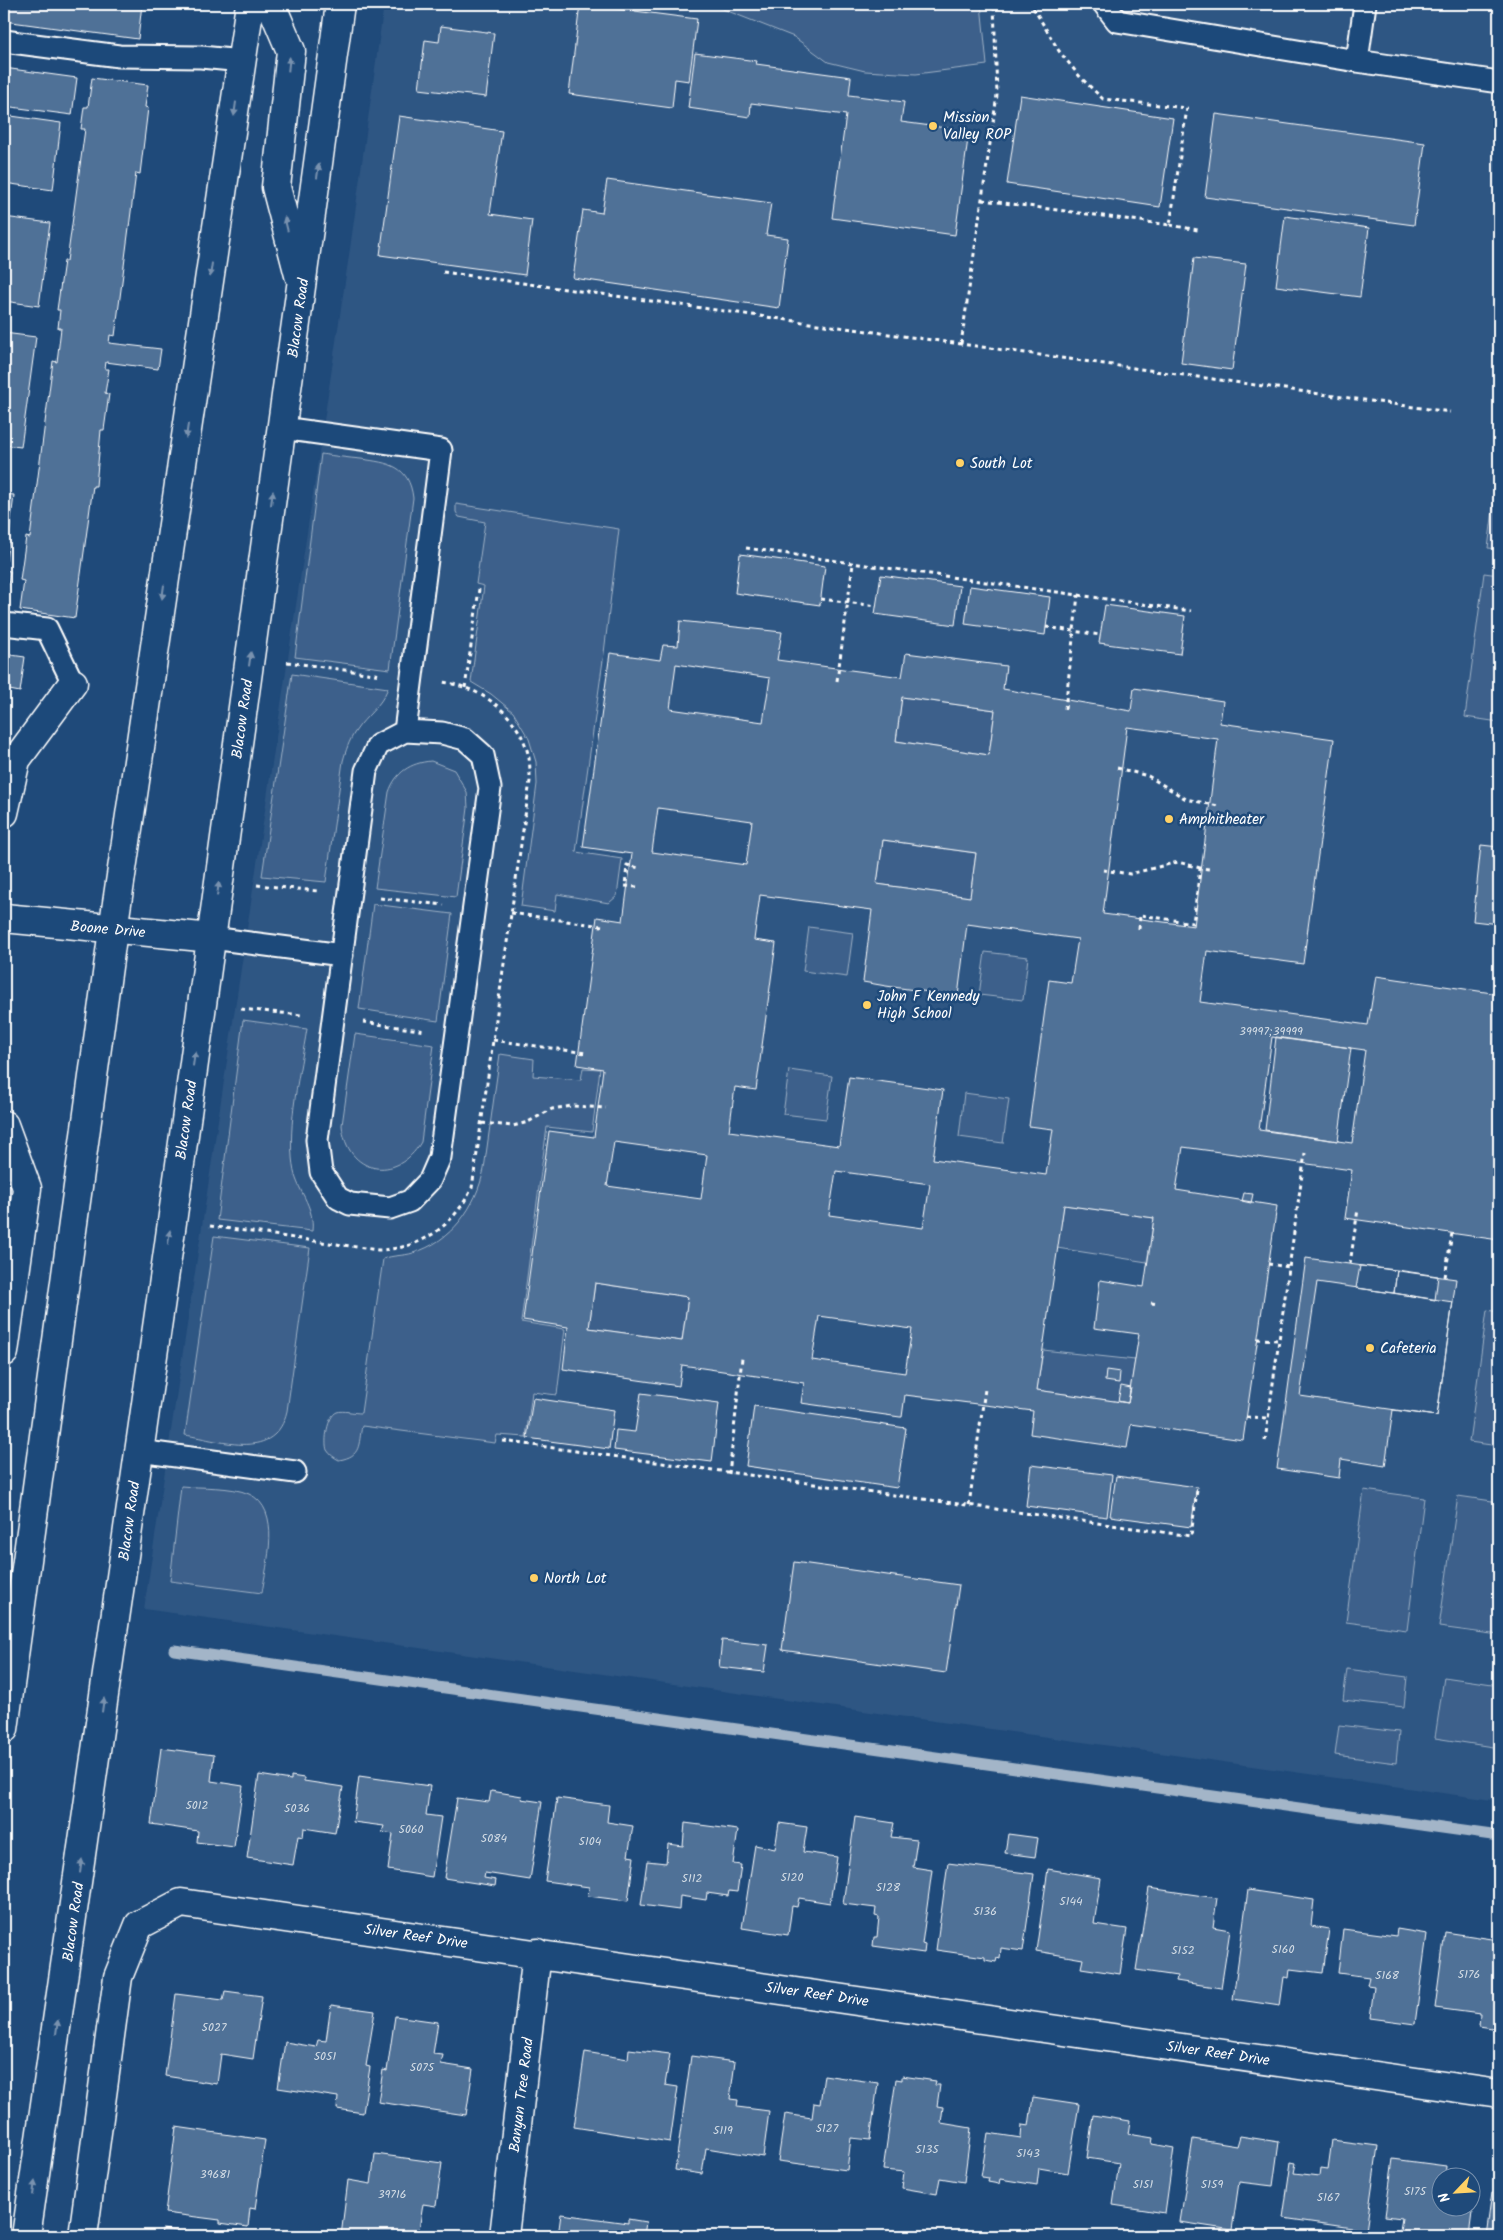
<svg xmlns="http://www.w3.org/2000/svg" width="1503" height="2240" font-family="Kalam,sans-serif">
	<rect width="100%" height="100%" fill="#1f4a7a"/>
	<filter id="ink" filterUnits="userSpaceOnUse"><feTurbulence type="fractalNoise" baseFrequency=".02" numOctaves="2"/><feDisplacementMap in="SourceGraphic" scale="10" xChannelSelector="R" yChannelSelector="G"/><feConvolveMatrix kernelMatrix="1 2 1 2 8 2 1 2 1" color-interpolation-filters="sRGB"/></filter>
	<g filter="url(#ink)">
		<path fill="#2e5683" d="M 384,4 L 1499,4 L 1499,1801 L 144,1609 L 350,249 Z"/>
		<path fill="#3c618b" stroke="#9eb0c5" d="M 699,4 L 981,4 L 987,65 L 916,74 L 865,71 L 828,62 L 794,37 L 715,6 Z
			M 321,454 C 335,456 348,458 361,459 C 389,463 409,465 413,498 L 390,669 L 295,657 Z
			M 1499,464 L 1499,549 L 1488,548 Z
			M 456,504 L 619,529 L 604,653 L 576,852 L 622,859 L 617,896 L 609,903 L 557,894 L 555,911 L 521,906 L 537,784 L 536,762 L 529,739 L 513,712 L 491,694 L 471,682 L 484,586 L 476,584 L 485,522 L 459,517 L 456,512 Z
			M 1484,573 L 1499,575 L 1499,722 L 1465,717 Z
			M 292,674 L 388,688 C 380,708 366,715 355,732 C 349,741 346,750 343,761 L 326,882 L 262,876 Z
			M 902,697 L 995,710 L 989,755 L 896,741 Z
			M 431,761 L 454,770 L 467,792 L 468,808 L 456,897 L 375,888 L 389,792 C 396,772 410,763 431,761 Z
			M 883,840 L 976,853 L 970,897 L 877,884 Z
			M 373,904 L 452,914 L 438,1021 L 359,1009 Z
			M 809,927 L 853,933 L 847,977 L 803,971 Z
			M 985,952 L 1028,957 L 1023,1000 L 979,995 Z
			M 243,1020 L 307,1029 C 300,1072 287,1124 293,1166 C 296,1191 315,1204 312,1231 L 217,1220 Z
			M 355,1034 L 434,1045 L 421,1142 C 397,1184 346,1174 342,1125 Z
			M 500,1054 L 534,1059 L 533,1076 L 581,1080 L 583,1068 L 600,1069 L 592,1132 L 547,1127 L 521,1322 L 565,1329 L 557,1395 L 532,1392 L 526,1437 L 497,1435 L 495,1443 L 362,1426 C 358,1445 362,1456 339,1460 C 335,1458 330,1455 327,1450 C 324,1442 327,1416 337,1412 C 343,1410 354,1413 361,1413 L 383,1259 C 392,1255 404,1256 413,1253 C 452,1241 476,1207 484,1169 Z
			M 789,1070 L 832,1076 L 826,1119 L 783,1114 Z
			M 964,1093 L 1009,1099 L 1003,1143 L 959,1137 Z
			M 1064,1205 L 1154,1218 L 1147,1262 L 1057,1248 Z
			M 214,1236 L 310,1248 L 287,1411 C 275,1462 223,1441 185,1435 Z
			M 595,1283 L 688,1297 L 682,1341 L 589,1328 Z
			M 1487,1310 L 1499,1312 L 1499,1446 L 1469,1442 Z
			M 1043,1350 L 1135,1360 L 1128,1403 L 1037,1390 Z
			M 181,1486 C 200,1488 232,1486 249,1494 C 283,1509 266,1565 262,1593 L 170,1581 Z
			M 1364,1490 L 1424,1498 L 1407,1630 L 1346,1622 Z
			M 1458,1496 L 1499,1502 L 1499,1635 L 1439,1627 Z
			M 1347,1669 L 1407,1677 L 1404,1707 L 1343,1700 Z
			M 1444,1677 L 1499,1685 L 1499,1748 L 1435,1738 Z
			M 1339,1725 L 1399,1732 L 1396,1763 L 1335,1755 Z"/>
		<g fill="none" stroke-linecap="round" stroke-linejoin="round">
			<path stroke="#a3b5c8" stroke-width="11" d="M 174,1650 L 1499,1836"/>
		</g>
		<path fill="#507197" stroke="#fff" fill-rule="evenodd" d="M 4,4 L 142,4 L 138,39 L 4,21 Z
			M 580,4 L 697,19 L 689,81 L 675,79 L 672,108 L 569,94 Z
			M 441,26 L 494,33 L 486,97 L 419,89 L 425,40 L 439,42 Z
			M 695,53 L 757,61 L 756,64 L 851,77 L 849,95 L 904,102 L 901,122 L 969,131 L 955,235 L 832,218 L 846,115 L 751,103 L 750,117 L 688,108 Z
			M 4,68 L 77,78 L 72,115 L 4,106 Z
			M 92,78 L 148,85 L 145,107 L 148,108 L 140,174 L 136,173 L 115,336 L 110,335 L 109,343 L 161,349 L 158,369 L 106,362 L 105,369 L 109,369 L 105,393 L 109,394 L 104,430 L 101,430 L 96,486 L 93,486 L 75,618 L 20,610 L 24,581 L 20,580 L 26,537 L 30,538 L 53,361 L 57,362 L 61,328 L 58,328 L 60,310 L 57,310 L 64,261 L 67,261 L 85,129 L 81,129 L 84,107 L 88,107 Z
			M 1020,95 L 1173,118 L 1160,207 L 1007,184 Z
			M 1216,114 L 1425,143 L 1414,225 L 1205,197 Z
			M 4,115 L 61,123 L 53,190 L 4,183 Z
			M 399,116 L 502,131 L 490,214 L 532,220 L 525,275 L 380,255 Z
			M 607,180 L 771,203 L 766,235 L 788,238 L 779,308 L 573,278 L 583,210 L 602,213 Z
			M 1285,216 L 1369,228 L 1360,297 L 1276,286 Z
			M 4,217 L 50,223 L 39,306 L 4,301 Z
			M 1194,258 L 1246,264 L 1232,370 L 1181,363 Z
			M 4,333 L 36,337 L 21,447 L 4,445 Z
			M 4,494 L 14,495 L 6,561 L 4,560 Z
			M 740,554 L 825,566 L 820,605 L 735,593 Z
			M 4,570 L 10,571 L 5,609 L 4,609 Z
			M 881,575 L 960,586 L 955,625 L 875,614 Z
			M 970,586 L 1050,597 L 1045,635 L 965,624 Z
			M 1105,605 L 1185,616 L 1180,654 L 1099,643 Z
			M 680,621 L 782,632 L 777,660 L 902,677 L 906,653 L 1006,666 L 1003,689 L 1131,711 L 1134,688 L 1223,701 L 1220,723 L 1334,739 L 1303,964 L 1207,951 L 1200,1002 L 1368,1025 L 1376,976 L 1499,994 L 1499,1240 L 1345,1218 L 1352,1170 L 1183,1147 L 1176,1190 L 1277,1206 L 1243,1440 L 1131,1424 L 1127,1448 L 1030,1434 L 1033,1411 L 905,1395 L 902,1417 L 900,1417 L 801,1403 L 804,1383 L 682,1365 L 679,1386 L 563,1369 L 568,1327 L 523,1320 L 549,1131 L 594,1137 L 603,1069 L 577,1065 L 597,917 L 623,921 L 632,854 L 583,847 L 610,653 L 660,660 L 663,645 L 678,646 ZM 676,664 L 770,678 L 763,722 L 670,709 ZM 902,697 L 995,710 L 989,755 L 896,741 ZM 1127,727 L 1218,739 L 1194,926 L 1103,914 ZM 658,808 L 752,821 L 746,865 L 652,852 ZM 883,840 L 976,853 L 970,897 L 877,884 ZM 760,895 L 872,910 L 863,982 L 886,986 L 958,996 L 967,924 L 1078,939 L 1071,983 L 1049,980 L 1029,1126 L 1053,1129 L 1046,1175 L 933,1159 L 943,1090 L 849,1077 L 839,1146 L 729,1131 L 735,1087 L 756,1090 L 776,943 L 754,940 ZM 1272,1037 L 1365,1050 L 1352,1143 L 1259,1130 ZM 614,1142 L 707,1155 L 701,1199 L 607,1186 ZM 836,1171 L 930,1184 L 923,1228 L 829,1215 ZM 1064,1205 L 1154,1218 L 1144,1287 L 1100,1280 L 1094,1328 L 1139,1334 L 1128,1403 L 1037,1390 ZM 595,1283 L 688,1297 L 682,1341 L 589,1328 ZM 819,1316 L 912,1329 L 905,1373 L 812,1360 Z
			M 4,654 L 25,657 L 20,692 L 4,689 Z
			M 1481,845 L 1499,847 L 1499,924 L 1473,921 Z
			M 1276,1037 L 1351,1048 L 1338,1141 L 1265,1130 Z
			M 1244,1193 L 1253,1194 L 1251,1203 L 1242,1201 Z
			M 1306,1258 L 1456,1279 L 1437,1416 L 1393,1410 L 1385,1466 L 1341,1459 L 1339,1478 L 1277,1469 Z
			M 1360,1266 L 1397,1270 L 1394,1293 L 1356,1288 Z
			M 1397,1270 L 1438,1276 L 1435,1300 L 1394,1293 Z
			M 1317,1282 L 1453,1302 L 1437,1416 L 1300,1396 Z
			M 1106,1370 L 1120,1372 L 1119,1383 L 1105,1381 Z
			M 1121,1386 L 1131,1388 L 1128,1403 L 1118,1401 Z
			M 641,1393 L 719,1403 L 712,1462 L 614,1450 L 616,1430 L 635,1432 Z
			M 533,1398 L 614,1410 L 609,1449 L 527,1438 Z
			M 754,1406 L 906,1428 L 897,1488 L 746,1466 Z
			M 1031,1465 L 1112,1475 L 1107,1517 L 1026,1506 Z
			M 1116,1476 L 1197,1487 L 1191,1527 L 1110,1516 Z
			M 794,1562 L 959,1585 L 946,1673 L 782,1650 Z
			M 722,1640 L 768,1645 L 764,1672 L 719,1667 Z
			M 161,1748 L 214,1755 L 211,1781 L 243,1786 L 234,1847 L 197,1842 L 198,1831 L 151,1824 Z
			M 259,1775 L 291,1780 L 291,1776 L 304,1778 L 304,1781 L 343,1787 L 335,1833 L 304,1828 L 303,1837 L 298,1836 L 293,1865 L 247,1858 Z
			M 359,1776 L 430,1786 L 426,1815 L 441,1817 L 432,1877 L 388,1870 L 393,1834 L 382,1832 L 384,1826 L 353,1822 Z
			M 491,1791 L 522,1796 L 521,1799 L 542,1802 L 530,1880 L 485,1873 L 484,1878 L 496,1880 L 495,1886 L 444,1878 L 457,1798 L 489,1802 Z
			M 557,1798 L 609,1805 L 607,1822 L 633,1826 L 628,1856 L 634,1857 L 628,1901 L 588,1896 L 589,1887 L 545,1881 Z
			M 855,1817 L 894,1823 L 891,1837 L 917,1840 L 913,1867 L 932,1870 L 922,1944 L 925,1945 L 924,1953 L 873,1946 L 874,1937 L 877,1937 L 879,1917 L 875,1916 L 876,1908 L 843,1904 Z
			M 685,1823 L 738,1830 L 733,1864 L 741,1865 L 737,1892 L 729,1891 L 728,1896 L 707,1893 L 706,1900 L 680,1896 L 679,1910 L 641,1905 L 647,1861 L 666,1863 L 668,1844 L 683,1846 Z
			M 779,1823 L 807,1827 L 803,1852 L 837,1857 L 830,1903 L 799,1898 L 797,1907 L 792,1906 L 788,1935 L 742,1928 L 755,1845 L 775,1849 Z
			M 1008,1834 L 1038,1838 L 1035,1857 L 1005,1853 Z
			M 948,1863 L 1034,1874 L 1023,1951 L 1001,1948 L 1000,1959 L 997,1958 L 996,1962 L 985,1960 L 985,1957 L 936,1950 Z
			M 1048,1869 L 1101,1878 L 1094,1924 L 1127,1929 L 1120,1974 L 1081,1968 L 1083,1959 L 1036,1951 Z
			M 1149,1888 L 1217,1898 L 1213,1927 L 1230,1930 L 1221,1988 L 1176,1981 L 1177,1976 L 1136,1970 Z
			M 1248,1890 L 1314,1900 L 1311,1926 L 1329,1929 L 1323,1973 L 1290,1969 L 1289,1978 L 1284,1977 L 1280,2006 L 1233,1999 Z
			M 1343,1929 L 1396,1936 L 1397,1929 L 1427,1934 L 1415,2024 L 1370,2018 L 1374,1986 L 1367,1985 L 1369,1977 L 1338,1973 Z
			M 1445,1932 L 1499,1940 L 1499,2029 L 1479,2026 L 1480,2014 L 1435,2008 Z
			M 225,1991 L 262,1996 L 253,2059 L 221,2054 L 217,2084 L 165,2076 L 176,1994 L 223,2000 Z
			M 331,2005 L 375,2011 L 366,2066 L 370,2067 L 363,2113 L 337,2109 L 338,2097 L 278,2088 L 285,2042 L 316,2047 L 318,2040 L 326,2041 Z
			M 395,2016 L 438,2022 L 433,2054 L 443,2055 L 441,2064 L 473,2069 L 466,2115 L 378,2102 L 383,2070 L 387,2071 Z
			M 629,2049 L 670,2054 L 665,2085 L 678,2087 L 670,2142 L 574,2127 L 585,2052 L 628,2059 Z
			M 691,2056 L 735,2062 L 730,2099 L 738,2100 L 737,2107 L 769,2111 L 763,2157 L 706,2148 L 702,2174 L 675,2170 Z
			M 824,2075 L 878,2083 L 870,2140 L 851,2138 L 847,2170 L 778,2161 L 785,2114 L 812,2118 L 814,2103 L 820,2104 Z
			M 902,2076 L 936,2081 L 935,2085 L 940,2085 L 937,2106 L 943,2107 L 941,2123 L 971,2128 L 964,2182 L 940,2178 L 937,2194 L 902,2188 L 904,2172 L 883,2170 L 896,2079 L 902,2080 Z
			M 1033,2097 L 1079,2104 L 1068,2173 L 1039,2168 L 1037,2185 L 1000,2179 L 999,2184 L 988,2182 L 989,2178 L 981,2177 L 988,2133 L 1021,2138 L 1022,2125 L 1029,2126 Z
			M 1093,2115 L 1130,2121 L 1128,2134 L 1153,2138 L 1152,2144 L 1174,2148 L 1165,2213 L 1113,2205 L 1119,2163 L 1087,2158 Z
			M 176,2127 L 265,2140 L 255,2209 L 250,2208 L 248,2227 L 220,2223 L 220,2220 L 165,2213 Z
			M 1240,2136 L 1279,2142 L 1273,2186 L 1239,2182 L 1232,2230 L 1180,2222 L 1193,2139 L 1237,2146 Z
			M 1332,2140 L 1378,2146 L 1366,2230 L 1283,2218 L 1291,2162 L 1296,2163 L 1294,2173 L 1320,2176 L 1321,2168 L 1328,2169 Z
			M 375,2154 L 442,2163 L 436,2206 L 423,2204 L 418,2236 L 341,2236 L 348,2180 L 371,2184 Z
			M 1393,2159 L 1446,2166 L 1445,2178 L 1440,2178 L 1440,2208 L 1472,2213 L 1469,2236 L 1399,2236 L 1402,2218 L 1385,2216 Z
			M 1492,2193 L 1499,2194 L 1499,2236 L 1486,2236 Z
			M 561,2214 L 628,2223 L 628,2219 L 646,2222 L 644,2236 L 558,2236 Z
			M 162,2229 L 216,2236 L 161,2236 Z"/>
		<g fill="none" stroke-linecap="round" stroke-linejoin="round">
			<defs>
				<path id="lane" d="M 1104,4 L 1117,21 L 1357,61
					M 1365,4 L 1357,61 L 1499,82
					M 4,41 L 119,56 L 201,57 L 242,61
					M 282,428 L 441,450 L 405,731
					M 4,624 L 47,629 L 73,683
					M 405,731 L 442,733 L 465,739 L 483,755 L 490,788 L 440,1157 L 430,1180 L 410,1201 L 390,1208 L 350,1204 L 338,1198 L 321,1172 L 317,1140 L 366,771 L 378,745 Z
					M 212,938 L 342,955
					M 139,1451 L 295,1472"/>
				<path id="street" d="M 4,813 L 16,760 L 73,683
					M 4,918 L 212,938
					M 4,1125 L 27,1188 L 4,1352
					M 83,2236 L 118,1977 L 139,1925 L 181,1903 L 1499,2094
					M 504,2236 L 537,1953"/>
				<path id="secondary" d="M 271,4 L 291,51 L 276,187 L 299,275
					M 4,1729 L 113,930 L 250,4
					M 26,2236 C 136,1493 239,748 340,4"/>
			</defs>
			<use href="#lane" stroke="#fff" stroke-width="25"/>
			<use href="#street" stroke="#fff" stroke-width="31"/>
			<use href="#secondary" stroke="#fff" stroke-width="31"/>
			<path stroke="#fff" stroke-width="3" stroke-dasharray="4 4" stroke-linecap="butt" d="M 982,200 L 1170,225 L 1187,108 L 1103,99 L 1081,78 L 1059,51 L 1031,4
				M 1170,225 L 1198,230
				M 443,272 L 1450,412
				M 961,344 L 997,95 L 994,4
				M 746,548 L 1191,611
				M 821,599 L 877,606
				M 1046,627 L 1100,635
				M 287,662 L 381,675
				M 837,681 L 853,564
				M 465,688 L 479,589
				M 1065,709 L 1078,595
				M 1117,768 L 1148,776 L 1186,799 L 1218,806
				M 1103,870 L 1130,874 L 1178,862 L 1200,868
				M 257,885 L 318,891
				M 637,887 L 625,886 L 627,865 L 639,868
				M 380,898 L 444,905
				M 511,913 L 602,926
				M 1139,929 L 1140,915 L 1193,923 L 1200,868 L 1210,869
				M 241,1009 L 302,1015
				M 363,1022 L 426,1031
				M 493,1040 L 586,1053
				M 482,1123 L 513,1126 L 528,1122 L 552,1109 L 572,1106 L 606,1108
				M 210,1226 L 378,1250 C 422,1249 453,1226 472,1188 L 530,781 C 530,774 530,765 529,758 C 521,716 482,687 442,682
				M 1268,1264 L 1289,1267
				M 1350,1264 L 1358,1209
				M 1445,1277 L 1452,1233
				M 1151,1303 L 1158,1304
				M 1257,1339 L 1279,1340
				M 1246,1417 L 1268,1418
				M 503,1441 L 1191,1536 L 1197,1490
				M 1265,1441 L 1305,1153
				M 729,1474 L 742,1358
				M 969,1505 L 985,1389"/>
			<use href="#lane" stroke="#1f4a7a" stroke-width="21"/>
			<use href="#street" stroke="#1f4a7a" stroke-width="28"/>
			<use href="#secondary" stroke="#1f4a7a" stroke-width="28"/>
		</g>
		<defs><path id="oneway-solid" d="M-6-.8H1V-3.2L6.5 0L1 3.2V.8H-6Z" transform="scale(1.25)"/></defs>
		<g fill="#7992af">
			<use href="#oneway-solid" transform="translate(289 64) rotate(-84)"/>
			<use href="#oneway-solid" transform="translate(235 109) rotate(98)"/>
			<use href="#oneway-solid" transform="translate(318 171) rotate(-82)"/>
			<use href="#oneway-solid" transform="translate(286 224) rotate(-104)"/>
			<use href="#oneway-solid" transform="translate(211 270) rotate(98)"/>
			<use href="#oneway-solid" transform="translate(187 431) rotate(98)"/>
			<use href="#oneway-solid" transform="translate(272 498) rotate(-82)"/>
			<use href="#oneway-solid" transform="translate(163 592) rotate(98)"/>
			<use href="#oneway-solid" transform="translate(250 659) rotate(-82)"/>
			<use href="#oneway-solid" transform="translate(218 889) rotate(-82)"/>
			<use href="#oneway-solid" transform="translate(194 1059) rotate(-82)"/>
			<use href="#oneway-solid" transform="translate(169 1237) rotate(-82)"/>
			<use href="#oneway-solid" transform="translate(103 1705) rotate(-82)"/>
			<use href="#oneway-solid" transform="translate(81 1866) rotate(-82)"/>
			<use href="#oneway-solid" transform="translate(57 2027) rotate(-82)"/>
			<use href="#oneway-solid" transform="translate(34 2188) rotate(-82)"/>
		</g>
	</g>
	<g fill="#ffd166" stroke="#1f4a7a" stroke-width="2">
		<circle cx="933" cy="126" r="5"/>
		<circle cx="960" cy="463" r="5"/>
		<circle cx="1169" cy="819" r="5"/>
		<circle cx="867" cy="1005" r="5"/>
		<circle cx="1370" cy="1348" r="5"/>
		<circle cx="534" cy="1578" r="5"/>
	</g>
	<g text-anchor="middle" stroke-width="5" stroke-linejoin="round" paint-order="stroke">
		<g font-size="12" fill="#d3dce5">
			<text x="1271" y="1035">39997;39999</text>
			<text x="197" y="1809">5012</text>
			<text x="297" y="1812">5036</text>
			<text x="411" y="1833">5060</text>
			<text x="494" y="1842">5084</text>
			<text x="590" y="1845">5104</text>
			<text x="792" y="1881">5120</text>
			<text x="692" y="1882">5112</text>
			<text x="888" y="1891">5128</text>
			<text x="1071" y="1905">5144</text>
			<text x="985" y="1915">5136</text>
			<text x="1283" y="1953">5160</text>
			<text x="1183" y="1954">5152</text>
			<text x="1469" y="1978">5176</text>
			<text x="1387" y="1979">5168</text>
			<text x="214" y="2031">5027</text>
			<text x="325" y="2060">5051</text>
			<text x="422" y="2071">5075</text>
			<text x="827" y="2132">5127</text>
			<text x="723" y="2134">5119</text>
			<text x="927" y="2153">5135</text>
			<text x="1028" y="2157">5143</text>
			<text x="215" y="2178">39681</text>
			<text x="1143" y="2188">5151</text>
			<text x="1212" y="2188">5159</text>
			<text x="1415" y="2195">5175</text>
			<text x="392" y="2198">39716</text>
			<text x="1328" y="2201">5167</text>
		</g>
		<g font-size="15" fill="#fff" stroke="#1f4a7a" text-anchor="start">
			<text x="943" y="122">Mission<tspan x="943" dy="17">Valley ROP</tspan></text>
			<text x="970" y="468">South Lot</text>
			<text x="1179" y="824">Amphitheater</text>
			<text x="877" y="1001">John F Kennedy<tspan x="877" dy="17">High School</tspan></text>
			<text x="1380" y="1353">Cafeteria</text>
			<text x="544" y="1583">North Lot</text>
		</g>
		<g font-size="15" fill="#fff" stroke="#1f4a7a">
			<text transform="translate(298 318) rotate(-82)" y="5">Blacow Road</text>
			<text transform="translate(242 719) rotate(-82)" y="5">Blacow Road</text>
			<text transform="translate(108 929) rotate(5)" y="5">Boone Drive</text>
			<text transform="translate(186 1120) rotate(-82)" y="5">Blacow Road</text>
			<text transform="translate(129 1521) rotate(-82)" y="5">Blacow Road</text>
			<text transform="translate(73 1922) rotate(-82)" y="5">Blacow Road</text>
			<text transform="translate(416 1936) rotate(8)" y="5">Silver Reef Drive</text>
			<text transform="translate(817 1994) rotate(8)" y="5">Silver Reef Drive</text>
			<text transform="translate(1218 2053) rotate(8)" y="5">Silver Reef Drive</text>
			<text transform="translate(521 2095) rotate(-83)" y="5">Banyan Tree Road</text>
		</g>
	</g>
	<rect width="1503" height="2240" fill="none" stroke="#1f4a7a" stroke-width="20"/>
	<rect x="10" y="10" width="1483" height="2220" fill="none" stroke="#fff" stroke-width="2" filter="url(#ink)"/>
	<g transform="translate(1456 2192) rotate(245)"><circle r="24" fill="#1f4a7a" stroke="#7992af"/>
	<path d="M0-4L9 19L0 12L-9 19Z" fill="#ffd166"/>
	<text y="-8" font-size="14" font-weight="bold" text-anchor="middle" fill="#ffffff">N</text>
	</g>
</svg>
